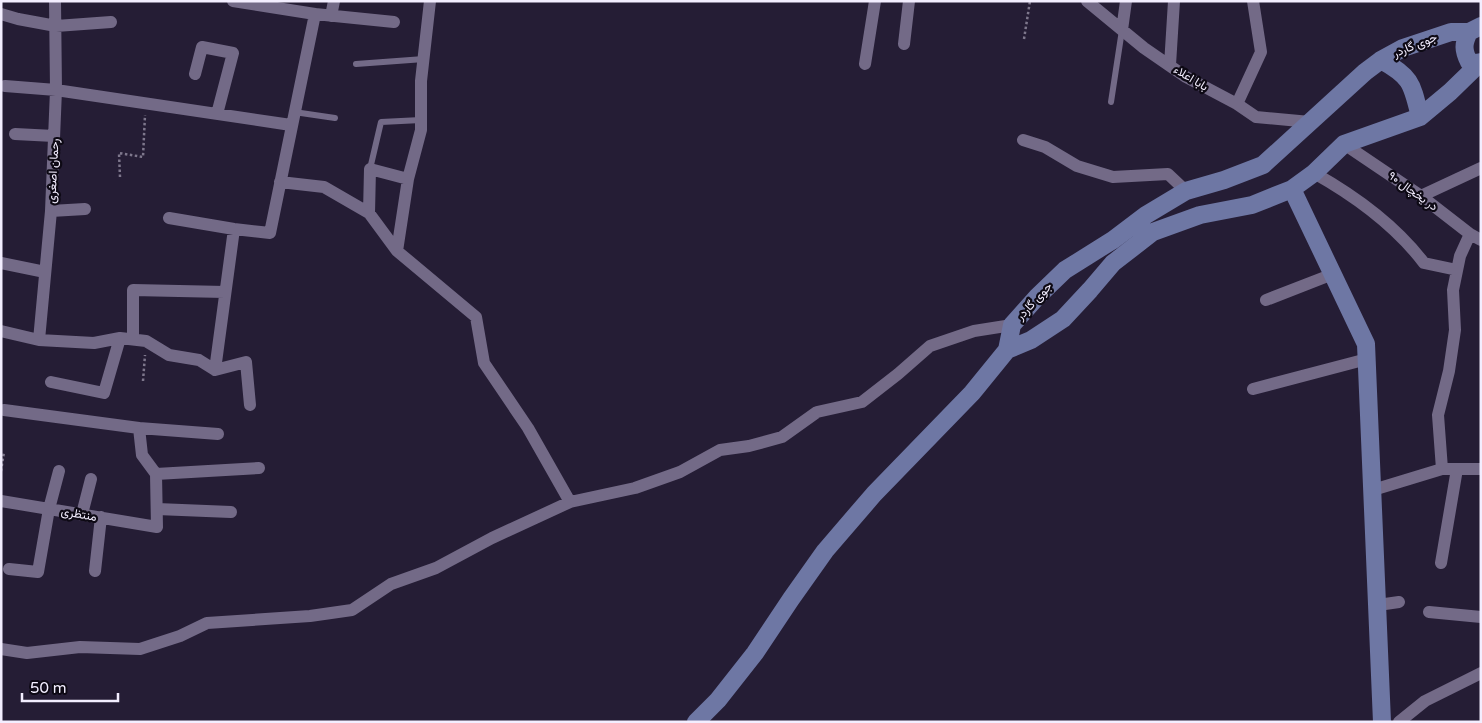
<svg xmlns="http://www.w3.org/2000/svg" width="1482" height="723" font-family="'Varela Round',Vazirmatn,sans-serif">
	<rect width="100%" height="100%" fill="#251d35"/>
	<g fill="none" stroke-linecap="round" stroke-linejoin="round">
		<path stroke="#7e778c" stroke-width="2.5" stroke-dasharray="2.5 2.5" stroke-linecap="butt" d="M 1024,39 L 1030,1
			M 120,177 L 119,153 L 143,157 L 145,115
			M 143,381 L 145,355
			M 1,471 L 4,452"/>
		<path stroke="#736a87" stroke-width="6" d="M 356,64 L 424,59
			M 1111,102 L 1122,30
			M 294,112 L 335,118
			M 370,169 L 381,122 L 421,120"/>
		<path stroke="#736a87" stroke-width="12" d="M 233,1 L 315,14 L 394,22
			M 1087,1 L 1144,48 L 1186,77 L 1237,104 L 1256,117 L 1310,122
			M 1,14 L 18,19 L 56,26 L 111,22
			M 331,16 L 334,1
			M 1122,30 L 1126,1
			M 904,44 L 909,1
			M 865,64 L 875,1
			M 1170,65 L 1174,1
			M 195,74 L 202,47 L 233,53 L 217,114
			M 5,86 L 56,90 L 291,125
			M 1237,104 L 1261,52 L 1253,1
			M 15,134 L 54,136
			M 1023,140 L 1045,147 L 1077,166 L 1113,177 L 1168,174 L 1186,191
			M 1344,144 L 1421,196 L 1470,234 L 1481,240
			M 1314,173 C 1355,196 1395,225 1424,263 L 1457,270
			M 280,182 L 324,187 L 369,213 L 397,251 L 476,317 L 484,363 L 528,428 L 570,502
			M 1421,196 L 1481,168
			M 51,211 L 85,209
			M 369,213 L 370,169 L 408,179
			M 169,218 L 234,229 L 270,233 L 315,14
			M 397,251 L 408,179 L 421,130 L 421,81 L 430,1
			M 1,263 L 45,272
			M 1266,300 L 1333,274
			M 1,331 L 39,340 L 94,343 L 120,338 L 146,341 L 169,355 L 199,360 L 215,370 L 234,229
			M 133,339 L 133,290 L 225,292
			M 39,340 L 51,211 L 56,90 L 55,1
			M 215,370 L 246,362 L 250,405
			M 51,382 L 104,393 L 120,338
			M 1253,389 L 1367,359
			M 139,428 L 218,434
			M 1442,469 L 1438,415 L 1449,371 L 1455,330 L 1453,290 L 1460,256 L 1470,234
			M 156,474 L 259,468
			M 1373,490 L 1442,469 L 1481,469
			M 1,501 L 157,527 L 156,474 L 142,455 L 139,428 L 4,410
			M 157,509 L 231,512
			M 82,514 L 91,479
			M 1441,563 L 1457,469
			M 9,569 L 38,572 L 49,509 L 59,471
			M 95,571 L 101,517
			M 1378,605 L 1399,602
			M 1429,612 L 1481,617
			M 1,649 L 27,653 L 80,647 L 140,649 L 180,636 L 207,623 L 310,616 L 352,610 L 391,584 L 436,568 L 492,538 L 570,502 L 635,488 L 680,472 L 720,450 L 749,446 L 782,437 L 817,412 L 862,402 L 898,374 L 930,346 L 974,331 L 1012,325
			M 1399,722 L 1425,701 L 1481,673"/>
		<path stroke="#6e77a4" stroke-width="18" d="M 1469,32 C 1463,44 1463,50 1469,62 L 1479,63
			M 1381,60 C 1412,77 1412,84 1420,117
			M 1292,189 L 1366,344 L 1382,722
			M 1007,350 L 1031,340 L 1063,319 L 1090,290 L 1113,263 L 1153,232 L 1200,215 L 1252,205 L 1292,189 L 1314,173 L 1344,144 L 1420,117 L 1450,92 L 1481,62
			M 696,722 L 718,700 L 755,653 L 791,599 L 825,551 L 874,494 L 972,393 L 1007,350 L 1012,325 L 1037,297 L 1065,270 L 1113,240 L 1146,215 L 1186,191 L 1224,180 L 1263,165 L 1365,72 L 1381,60 L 1403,48 L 1451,32 L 1469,32 L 1481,26"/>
	</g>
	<g text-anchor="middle" stroke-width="4.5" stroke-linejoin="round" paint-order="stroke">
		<g font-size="12" fill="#f3eeff" stroke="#0d0914">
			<text transform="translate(1415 45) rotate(-22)" y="4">جوی گاردر</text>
			<text transform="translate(1191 78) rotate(31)" y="4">بابا اعلاء</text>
			<text transform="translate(53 171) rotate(-87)" y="4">رحمان اصغری</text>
			<text transform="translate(1413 191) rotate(36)" y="4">در یخچال ۹۰</text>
			<text transform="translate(1034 301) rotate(-47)" y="4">جوی گاردر</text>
			<text transform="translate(79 514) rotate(10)" y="4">منتظری</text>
		</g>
	</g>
	<rect width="1482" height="723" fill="none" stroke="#f3eeff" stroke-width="5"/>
	<path d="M22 693v8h96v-8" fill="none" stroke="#f3eeff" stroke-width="2.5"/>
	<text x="30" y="693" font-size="15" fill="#f3eeff" stroke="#0d0914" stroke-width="4" paint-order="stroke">50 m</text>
</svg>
